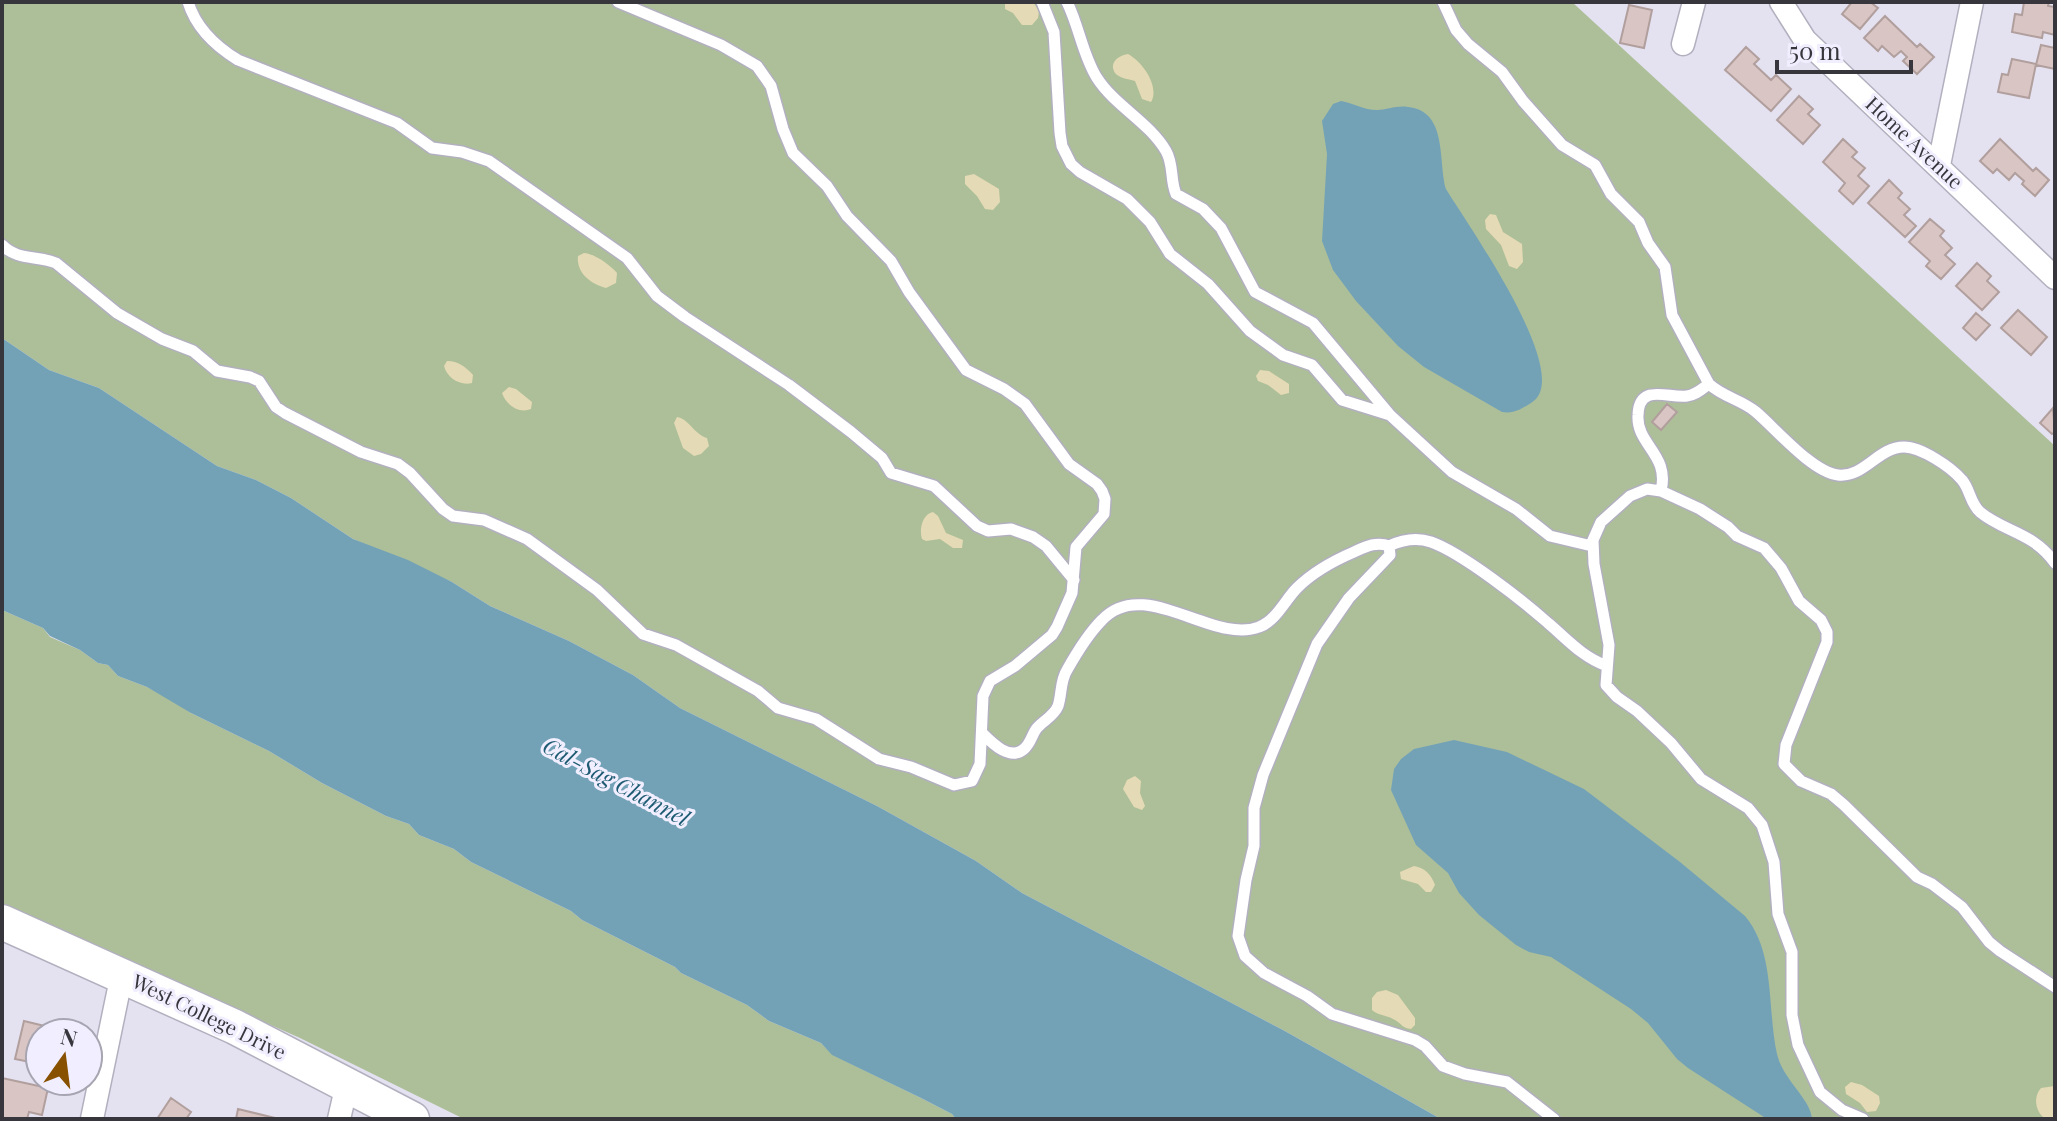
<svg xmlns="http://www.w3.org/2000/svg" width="2057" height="1121" font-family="'Playfair Display',serif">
	<rect width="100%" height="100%" fill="#e4e1f1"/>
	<path fill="#adbf99" d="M 2,2 L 1572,2 L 2055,446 L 2055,1119 L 1441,1119 L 1283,1030 L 1022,893 L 976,861 L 877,806 L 680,708 L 633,675 L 569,641 L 490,606 L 452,582 L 353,539 L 291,498 L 256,480 L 217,466 L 99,388 L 49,370 L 2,338 Z
		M 2,610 L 43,628 L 50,637 L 80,650 L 98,663 L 108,665 L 118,676 L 147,687 L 181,705 L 191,713 L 269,751 L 322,783 L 386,816 L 409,824 L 419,835 L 454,849 L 471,862 L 571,911 L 582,920 L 675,967 L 681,973 L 747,1005 L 769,1021 L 821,1043 L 833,1055 L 921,1098 L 952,1114 L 956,1119 L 464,1119 L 300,1038 L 2,905 Z"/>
	<path fill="#e4dab5" d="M 1005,2 L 1033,2 L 1039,11 L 1038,18 L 1032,25 L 1022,25 L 1013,13 L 1005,9 Z
		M 1128,54 C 1143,62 1160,87 1151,102 L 1142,99 L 1135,81 C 1128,79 1119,78 1115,73 C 1108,62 1120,55 1128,54 Z
		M 974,174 L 999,189 L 1000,202 L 993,210 L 985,209 L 977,196 L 965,184 L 965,176 Z
		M 1490,214 L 1496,215 L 1503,232 L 1522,244 L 1523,262 L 1517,269 L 1509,266 L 1501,245 L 1486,229 L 1485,220 Z
		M 584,253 C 595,254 609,264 617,273 L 616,283 L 606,288 C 591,284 576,273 578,256 Z
		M 447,361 C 458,361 466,367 473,375 L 472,383 C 460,386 447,378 444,366 Z
		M 1260,370 L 1269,371 L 1289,384 L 1289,393 L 1281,395 L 1268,385 L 1258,381 L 1256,376 Z
		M 509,387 L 516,389 L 532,402 L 531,409 C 519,414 506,405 502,393 Z
		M 677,417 C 689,419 694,434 707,438 L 709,446 L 701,454 L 694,456 L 683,448 L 674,423 Z
		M 933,512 L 938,516 L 946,533 L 963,540 L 962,548 L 953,548 L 940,539 L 926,541 L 922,539 C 919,530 922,514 933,512 Z
		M 1135,776 L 1141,781 L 1140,793 L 1145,806 L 1142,810 L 1134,807 L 1123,789 L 1127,780 Z
		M 1414,866 C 1425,868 1431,874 1435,885 L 1431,892 L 1426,892 L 1418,884 L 1401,879 L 1400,872 Z
		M 1386,990 L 1398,995 L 1415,1018 L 1415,1025 L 1411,1029 C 1402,1028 1402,1024 1395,1020 C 1387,1015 1379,1016 1372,1010 L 1372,998 L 1377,992 Z
		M 1851,1082 L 1862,1085 L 1879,1096 L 1880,1103 L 1876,1111 L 1867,1112 L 1860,1103 L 1846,1094 L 1845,1087 Z
		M 2055,1086 L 2055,1119 L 2045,1119 C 2035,1111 2033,1097 2041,1088 Z"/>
	<path fill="#73a2b7" d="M 1341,101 C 1353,103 1364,110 1377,110 C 1387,110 1397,105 1408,107 C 1448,111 1438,161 1446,189 C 1465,221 1577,377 1531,403 C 1521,409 1514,414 1502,412 L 1424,367 L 1398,346 L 1356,301 L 1333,270 L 1322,241 L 1327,154 L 1322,121 L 1333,104 Z
		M 2,338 L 49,370 L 99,388 L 217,466 L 256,480 L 291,498 L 353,539 L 408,560 L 452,582 L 490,606 L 569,641 L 633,675 L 680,708 L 877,806 L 976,861 L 1022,893 L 1283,1030 L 1441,1119 L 956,1119 L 952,1114 L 921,1098 L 832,1055 L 821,1043 L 769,1021 L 747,1005 L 681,973 L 675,967 L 582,920 L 571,911 L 471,862 L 454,849 L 419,835 L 409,824 L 386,816 L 322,783 L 269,751 L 191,713 L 147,687 L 118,676 L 108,665 L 98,663 L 80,650 L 50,636 L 43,628 L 2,610 Z
		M 1454,740 L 1507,752 L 1584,789 L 1680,862 L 1745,916 C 1776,953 1767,1010 1777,1054 C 1783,1080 1811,1099 1812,1119 L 1764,1117 L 1688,1068 L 1677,1059 L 1648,1023 L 1631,1009 L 1551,957 L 1529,952 L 1516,945 L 1479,915 L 1459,893 L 1448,873 L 1416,845 L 1391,790 L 1394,769 L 1401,759 L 1414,749 Z"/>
	<path fill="#d9c6c4" stroke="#b19f9d" stroke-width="2" d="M 1852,2 L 1870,2 L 1878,8 L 1860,29 L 1842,14 Z
		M 2024,2 L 2049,2 L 2048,6 L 2055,7 L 2055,35 L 2043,32 L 2042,38 L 2012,32 L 2015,14 L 2022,15 Z
		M 1629,5 L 1652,10 L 1644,48 L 1620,43 Z
		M 1885,16 L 1917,47 L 1920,44 L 1934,57 L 1917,74 L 1903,61 L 1907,57 L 1901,51 L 1894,57 L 1882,46 L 1878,51 L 1864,38 Z
		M 2041,45 L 2055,48 L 2055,69 L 2036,65 Z
		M 1746,47 L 1759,59 L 1754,64 L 1771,80 L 1776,75 L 1791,89 L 1771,111 L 1725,70 Z
		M 2012,59 L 2036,64 L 2029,98 L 1998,92 L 2002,74 L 2008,75 Z
		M 1799,96 L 1813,109 L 1808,114 L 1820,125 L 1803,144 L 1777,120 Z
		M 1843,139 L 1857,152 L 1852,157 L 1865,168 L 1858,176 L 1869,186 L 1853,204 L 1839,191 L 1845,183 L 1823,162 Z
		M 2000,139 L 2033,171 L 2036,168 L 2049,180 L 2035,196 L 2022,184 L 2024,181 L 2015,173 L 2009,180 L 1997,169 L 1993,173 L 1980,161 Z
		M 1889,180 L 1902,193 L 1898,198 L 1910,209 L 1904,215 L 1916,226 L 1905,237 L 1868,203 Z
		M 1930,219 L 1944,231 L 1940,236 L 1952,248 L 1945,255 L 1955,264 L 1941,279 L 1926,266 L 1930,261 L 1909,242 Z
		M 1977,263 L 1991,276 L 1987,281 L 1999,292 L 1982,310 L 1956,286 Z
		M 2018,310 L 2047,337 L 2031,355 L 2001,328 Z
		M 1976,313 L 1990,325 L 1976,340 L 1963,328 Z
		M 1667,404 L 1677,412 L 1661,430 L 1652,422 Z
		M 2053,408 L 2055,432 L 2052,434 L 2040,423 Z
		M 24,1021 L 53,1028 L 52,1033 L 40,1033 L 40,1064 L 15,1059 Z
		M 2,1078 L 48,1088 L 42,1115 L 29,1112 L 27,1119 L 2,1119 Z
		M 171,1098 L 191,1112 L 186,1119 L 157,1119 Z
		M 238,1109 L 279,1119 L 236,1119 Z"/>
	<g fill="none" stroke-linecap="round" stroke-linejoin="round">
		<defs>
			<path id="service" d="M 188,2 C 196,28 215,46 238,60 L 397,123 L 432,148 L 462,152 L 489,161 L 627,258 L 657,296 L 685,317 L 789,385 L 851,432 L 882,458 L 891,473 L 934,486 L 977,526 L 988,531 L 1011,529 L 1033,537 L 1046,546 L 1074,580
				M 1042,2 L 1054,32 L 1060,133 L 1062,146 L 1071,164 L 1080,172 L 1127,199 L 1150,222 L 1170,254 L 1208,284 L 1250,331 L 1283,355 L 1312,365 L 1342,400 L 1390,415
				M 1067,2 C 1079,26 1083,56 1097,78 C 1115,106 1149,122 1166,151 C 1174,165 1170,180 1176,194 L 1203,209 L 1221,228 L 1255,292 L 1313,323 L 1390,415 L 1452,472 L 1516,509 L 1550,536 L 1592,546
				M 1443,2 L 1456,30 L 1468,44 L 1502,72 L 1523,101 L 1562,145 L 1595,165 L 1611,194 L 1639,222 L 1648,243 L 1665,267 L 1672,315 L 1709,384 C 1723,397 1742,400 1756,412 C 1775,428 1812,472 1838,475 C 1864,478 1878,447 1904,447 C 1921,447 1951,467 1962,480 C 1970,489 1970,503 1980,512 C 2004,532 2033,532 2055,563
				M 2,245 C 18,261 36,255 56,263 L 117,313 L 162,339 L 193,351 L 217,371 L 250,377 L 259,381 L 276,407 L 285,413 L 361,452 L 398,464 L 410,473 L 443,509 L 453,516 L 484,520 L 527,539 L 597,590 L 643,634 L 676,645 L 758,691 L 778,708 L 816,719 L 879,759 L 911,767 L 954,785 L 972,781 L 980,764 L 983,696 L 990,681 L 1015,666 L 1052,635 L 1057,627 L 1072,593 L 1076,547 L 1104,514 L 1105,499 L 1102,491 L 1097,484 L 1069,464 L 1025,404 L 1004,389 L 966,370 L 909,292 L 891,261 L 847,216 L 827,186 L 793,153 L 783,129 L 771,86 L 757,66 L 721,45 L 618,2
				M 1661,491 C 1670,454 1636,445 1638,415 C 1639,382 1669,399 1687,396 C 1696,395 1702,389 1709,384
				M 1389,546 C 1402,540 1416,537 1431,542 C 1462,553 1522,600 1548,623 C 1567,639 1582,657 1607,666
				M 983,734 C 993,744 1010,761 1024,749 C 1031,743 1032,734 1037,728 C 1044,720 1054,716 1058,706 C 1062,694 1060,681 1067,670 C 1076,654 1089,633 1102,620 C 1144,575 1213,645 1259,627 C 1276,621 1285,600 1297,588 C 1314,571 1333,561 1354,552 C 1365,547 1376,541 1389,546 L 1390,555 L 1349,598 L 1317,644 L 1263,775 L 1254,808 L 1254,846 L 1246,880 L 1238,936 L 1245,956 L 1264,973 L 1307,996 L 1332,1014 L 1415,1040 L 1425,1046 L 1443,1066 L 1465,1074 L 1507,1082 L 1554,1119
				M 1863,1119 L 1842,1110 L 1820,1092 L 1798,1045 L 1792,1015 L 1792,952 L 1778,914 L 1774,862 L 1762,825 L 1748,808 L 1701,779 L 1671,743 L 1637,711 L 1617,697 L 1606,685 L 1609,645 L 1594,564 L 1593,540 L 1601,522 L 1630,496 L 1647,489 L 1661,491 L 1700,509 L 1728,527 L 1737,536 L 1764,548 L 1781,568 L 1799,601 L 1821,620 L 1827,632 L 1827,642 L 1786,745 L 1784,764 L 1801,781 L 1831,794 L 1844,805 L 1917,877 L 1932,884 L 1962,907 L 1989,942 L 2000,951 L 2055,987"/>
			<path id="minor" d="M 1781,2 L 1805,40 L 2055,278
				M 1683,44 L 1694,2
				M 1939,165 L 1972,2
				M 92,1119 L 122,974
				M 339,1119 L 347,1084"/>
			<path id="primary" d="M 2,922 L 235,1027 L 412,1119"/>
		</defs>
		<use href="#service" stroke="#b2b0bf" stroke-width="14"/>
		<use href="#minor" stroke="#b2b0bf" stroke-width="25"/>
		<use href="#primary" stroke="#b2b0bf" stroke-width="37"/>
		<use href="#service" stroke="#fff" stroke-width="11"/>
		<use href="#minor" stroke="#fff" stroke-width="22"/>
		<use href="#primary" stroke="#fff" stroke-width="34"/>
	</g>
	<g text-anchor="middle" stroke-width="6" stroke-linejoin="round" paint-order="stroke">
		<g font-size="20" fill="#36363c" stroke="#f1efff">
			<text transform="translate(1914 143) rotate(43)" y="7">Home Avenue</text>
			<text transform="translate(209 1017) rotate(26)" y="7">West College Drive</text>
		</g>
		<g font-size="22" font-style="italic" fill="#1f5c73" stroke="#f1efff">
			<text transform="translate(616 782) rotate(28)" y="8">Cal-Sag Channel</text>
		</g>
	</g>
	<rect width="2057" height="1121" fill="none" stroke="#36363c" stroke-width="8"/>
	<g transform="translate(64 1057) rotate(14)"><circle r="38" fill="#f1efff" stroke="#a6a5b1" stroke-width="2"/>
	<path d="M0-6L14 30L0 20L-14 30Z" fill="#875100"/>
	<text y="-12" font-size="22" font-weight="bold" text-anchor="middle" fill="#36363c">N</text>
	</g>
	<path d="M1777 60v12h134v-12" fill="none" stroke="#36363c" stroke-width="4"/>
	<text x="1789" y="60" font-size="24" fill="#36363c" stroke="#f1efff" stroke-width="6" paint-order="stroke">50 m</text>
</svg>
